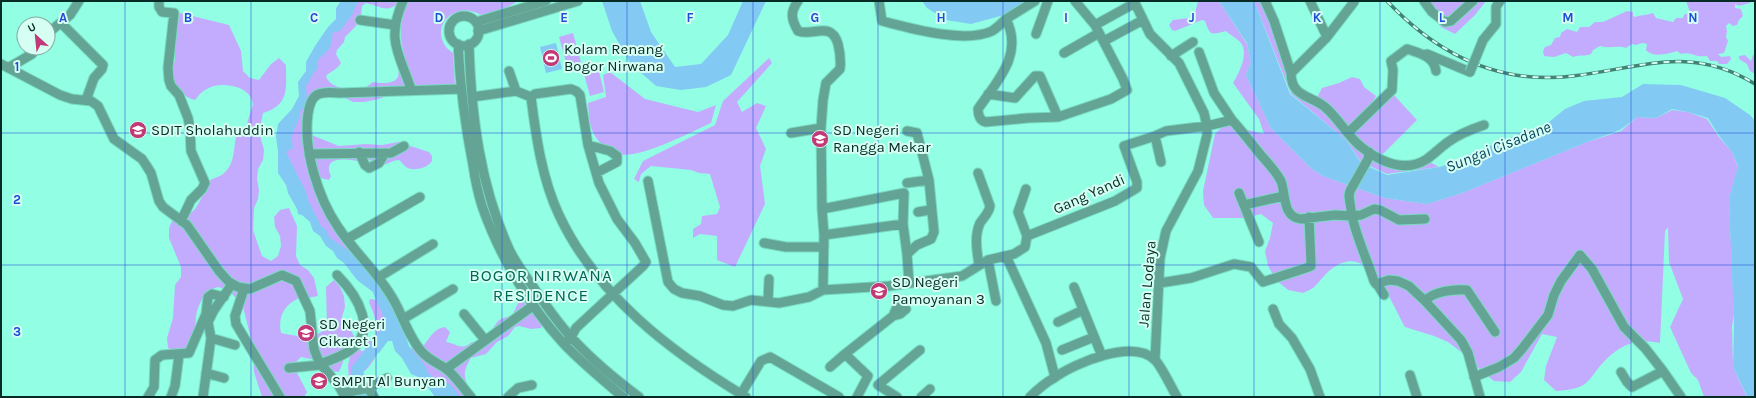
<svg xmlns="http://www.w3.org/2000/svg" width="1756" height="398" font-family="Karla,sans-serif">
	<rect width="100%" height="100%" fill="#92fee4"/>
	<path fill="#c3acfe" d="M 356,1 L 401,1 C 388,14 382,7 366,3 L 362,6 L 361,16 L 356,26 L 345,37 L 344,42 L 337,50 L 336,54 L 341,63 C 337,70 331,71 326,76 C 330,90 352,90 365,88 L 373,82 C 379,83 394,85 398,77 C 399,74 398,71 400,67 L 405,83 L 401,90 L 379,99 L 364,102 L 353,102 L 343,97 L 320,94 L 310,110 L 310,133 L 314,136 L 339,146 L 366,144 L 382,145 L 398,142 L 429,152 L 432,156 L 432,161 C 428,168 413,172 406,167 C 403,165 402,162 399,160 C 392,160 386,166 380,165 C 374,164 372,159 364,159 L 361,162 C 349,159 321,155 331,176 L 329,180 L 320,178 C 319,184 315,193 317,199 C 322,216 369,263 383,279 C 395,288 416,321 406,337 L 399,330 L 380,295 L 325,238 L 284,154 L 303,89 L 331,31 Z
		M 408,1 L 518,1 L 501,11 L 481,15 C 458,1 432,22 444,44 C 446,48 450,51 453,53 L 455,86 L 417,87 L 414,83 C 403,50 394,36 408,1 Z
		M 1198,1 L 1219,1 L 1247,44 L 1251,63 L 1246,75 L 1271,128 L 1312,169 L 1323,176 L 1385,198 L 1427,204 L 1462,193 L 1587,142 L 1621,131 L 1637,117 L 1656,118 L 1672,110 L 1688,112 L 1707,119 L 1719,137 L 1732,152 L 1738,167 L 1729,199 L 1734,314 L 1732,327 L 1733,367 L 1747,397 L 1704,397 L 1698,380 L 1691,373 L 1670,327 L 1683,299 L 1669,262 L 1668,227 L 1665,231 L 1660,343 C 1632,338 1618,346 1600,366 C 1595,372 1591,379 1586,383 C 1578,390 1565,390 1556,391 L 1544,380 L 1546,366 L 1557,337 L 1542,334 L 1521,372 L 1510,382 L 1494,381 L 1482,372 L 1472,361 L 1460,351 L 1448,342 L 1434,336 L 1405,327 C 1392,305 1371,244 1336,266 C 1326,272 1323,278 1316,285 C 1313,289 1307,291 1303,293 L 1288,290 L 1276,280 L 1268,266 L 1265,251 L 1270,238 L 1273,223 L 1261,214 L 1246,218 L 1213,218 L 1204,205 L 1203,191 L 1215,134 L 1225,124 L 1264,134 L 1259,119 L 1233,83 C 1239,73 1249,54 1241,43 C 1238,39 1230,35 1226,31 C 1211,35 1210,36 1205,21 L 1202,20 L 1175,31 L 1172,30 L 1169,25 L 1173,20 L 1189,18 L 1195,13 Z
		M 1254,1 L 1265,1 L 1291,82 L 1315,101 L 1322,88 L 1339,83 L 1352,77 L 1360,79 L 1364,87 L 1376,96 L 1367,111 L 1393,94 L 1417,120 L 1382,155 L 1394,166 L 1430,162 L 1439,167 L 1387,174 L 1361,162 L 1346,140 L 1291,94 Z
		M 1418,1 L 1486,1 L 1475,15 L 1455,34 L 1441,27 Z
		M 1686,1 L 1751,1 L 1750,3 L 1739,6 L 1735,4 L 1735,8 L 1741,9 L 1743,16 L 1739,20 L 1737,25 L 1733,26 L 1729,23 L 1726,26 L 1727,31 L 1726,37 L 1728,41 L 1724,53 L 1718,54 L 1721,57 L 1730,56 L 1731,59 L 1727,64 L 1719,64 L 1717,61 L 1710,61 L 1707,56 C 1696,58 1690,51 1681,54 L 1677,51 C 1668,54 1653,58 1646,50 L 1647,44 L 1642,43 L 1636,45 L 1632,44 L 1626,48 C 1617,45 1609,49 1600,46 L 1593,50 L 1591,54 C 1585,57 1580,54 1573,57 L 1566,53 L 1554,57 L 1544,56 L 1543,51 L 1545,47 L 1551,45 L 1555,38 L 1560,37 L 1561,33 L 1567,29 L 1577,32 L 1580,27 L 1589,27 L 1595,22 L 1603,22 L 1627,11 L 1633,12 L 1633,16 L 1635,17 C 1641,15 1647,15 1653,13 L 1656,18 L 1673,22 L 1676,18 L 1683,18 L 1684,15 L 1690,12 Z
		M 180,13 L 229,25 L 241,51 L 243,71 L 250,78 L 259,80 L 271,64 L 279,58 L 286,65 C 286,88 290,105 263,113 L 259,132 L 264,150 L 263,160 L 258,169 L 257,179 L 259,190 L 258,199 L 254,208 L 253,230 L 262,256 L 271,261 L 278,256 L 281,246 L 280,236 L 275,227 L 274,217 L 280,210 L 289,208 L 297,226 L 296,256 L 300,265 L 308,270 L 314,278 L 318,296 L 308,298 L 304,296 C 287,302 277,314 281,333 C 298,336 312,341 327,328 L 326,287 L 334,280 L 340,287 L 344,296 L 345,307 L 342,317 L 345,326 L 352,332 L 361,351 L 364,351 L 368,341 L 374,341 C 380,327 374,315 369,302 L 370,299 L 378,300 C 382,308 387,316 386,326 C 385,338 374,366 363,372 L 362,386 L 367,397 L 351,397 L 350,395 L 348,365 L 352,346 L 344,353 L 343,362 L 339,372 L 329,371 L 325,362 L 301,357 L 293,365 L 307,392 L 304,397 L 262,397 L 254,372 L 253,347 L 243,307 L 229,290 L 218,287 L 207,291 C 203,297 199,304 197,311 C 193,330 200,342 178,353 L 168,348 L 167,338 L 173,318 L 175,285 L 181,277 L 181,267 L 169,238 L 169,228 L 173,219 C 194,216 197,208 205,190 C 206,187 207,183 209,181 C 213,178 219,177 223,174 C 235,164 233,151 236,137 L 244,133 L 253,104 C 252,101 251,97 249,95 C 241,84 217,82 207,89 C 202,91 198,96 195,100 C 183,97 176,89 170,79 L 175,60 L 175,22 Z
		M 573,33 L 581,62 L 567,66 L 559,37 Z
		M 1755,54 L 1755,74 L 1750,71 L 1747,64 L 1739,59 L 1739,56 L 1745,55 L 1751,61 L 1753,55 Z
		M 769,58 L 772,63 L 737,102 L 742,112 L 757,103 L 766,106 L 756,128 L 766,149 L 760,166 L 765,204 L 735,267 L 717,260 L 717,236 L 700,234 L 693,238 L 693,229 L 701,224 L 702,216 L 717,214 L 720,207 L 710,174 L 699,173 L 691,170 L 651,166 L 641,174 L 639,182 L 634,179 L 643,161 L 715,125 L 723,101 Z
		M 597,63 L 604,92 L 590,96 L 582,67 Z
		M 610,72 L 645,99 L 698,112 L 716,105 L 711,123 C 691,132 638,160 619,154 C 609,151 600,145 595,136 C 589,127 589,114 588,103 L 606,97 L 603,75 Z
		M 517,294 L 526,305 L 516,312 L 514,319 L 531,312 L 543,324 L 541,328 L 531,329 L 519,326 L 515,327 L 508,336 L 497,342 L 486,354 L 471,358 C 460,376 465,381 475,397 L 457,397 L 439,387 L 414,357 L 409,339 L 424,345 C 430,337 435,328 445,327 L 450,332 L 446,342 C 458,344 462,351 472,342 C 489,343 489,332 498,321 C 502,317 509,318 513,314 L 518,303 L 515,297 Z"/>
	<path fill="#82c9f4" d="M 341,1 L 358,1 L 352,15 L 340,31 L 333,32 L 330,48 L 318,60 L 318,69 L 315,71 L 306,86 L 307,103 L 299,113 L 299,118 L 291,137 L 293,148 L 286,152 L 306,192 L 308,200 L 321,226 L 327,231 L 329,237 L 349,251 L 375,278 L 383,293 L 393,305 L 401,323 L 409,346 L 424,364 L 429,374 L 437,380 L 450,384 L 460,397 L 435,397 L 421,378 L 411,374 L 402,358 L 395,351 L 392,341 L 388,341 L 379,353 L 374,350 C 380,340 386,328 383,316 C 381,307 375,301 373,292 L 357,280 L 344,263 L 337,258 L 333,251 L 326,246 L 320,236 L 313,231 L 310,222 L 302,215 L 298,214 L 297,209 L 288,193 L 286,185 L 278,173 L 278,151 L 276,137 L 278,124 L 292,109 L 299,96 L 298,82 L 306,71 L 306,62 L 315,46 L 328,27 L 336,19 L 336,8 Z
		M 602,1 L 640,1 L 651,32 L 675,67 L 701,64 L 728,35 L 743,1 L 766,1 L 731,75 L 706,87 L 681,90 L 656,86 L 630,63 L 612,31 Z
		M 922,1 L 1027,1 L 1004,15 L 971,24 L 946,20 L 927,8 Z
		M 1219,1 L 1254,1 L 1290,94 L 1346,140 L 1361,163 L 1387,175 L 1440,167 L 1526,131 L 1544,126 L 1565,109 L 1584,101 L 1622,97 L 1643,84 L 1681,85 L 1725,98 L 1750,115 L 1755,121 L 1755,397 L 1747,396 L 1733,367 L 1734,321 L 1729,199 L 1738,166 L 1732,152 L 1720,137 L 1708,118 L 1688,112 L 1672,109 L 1656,118 L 1637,117 L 1620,130 L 1587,142 L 1462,193 L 1427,204 L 1385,198 L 1323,176 L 1312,169 L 1271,128 L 1246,75 L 1251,63 L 1247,43 Z
		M 556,43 L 562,69 L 546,73 L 540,47 Z"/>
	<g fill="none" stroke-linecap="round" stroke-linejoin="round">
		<path stroke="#82c9f4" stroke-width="12" d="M 363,397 L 357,370 L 386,333"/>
		<defs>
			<path id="minor" d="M 159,1 L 159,7 L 162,12 L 174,13 L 168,68 L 169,80 L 171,86 L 179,95 L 188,118 L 190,128 L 191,151 L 205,183 L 202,189 L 191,200 L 181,221
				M 403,1 C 386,40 399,53 411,89
				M 798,1 C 790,12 791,19 798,31 C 813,37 831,20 838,44 C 840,52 841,60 840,69 L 826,83 L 823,100 L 821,128 L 822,209 L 824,235 L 823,290
				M 879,1 L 882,21 C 909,28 965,44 992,31 C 997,28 1002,23 1006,19 C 1024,55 997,81 978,109 C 978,115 980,121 986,122 L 1028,118 L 1058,117 L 1111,99 L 1127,90 L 1123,79 L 1095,25 L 1075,1
				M 1134,1 L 1150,34 L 1179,63 L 1204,113 L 1207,126 L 1207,135 L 1198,171 L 1166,231 L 1160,258 L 1155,360
				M 1265,1 L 1274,21 L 1291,73 C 1291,97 1310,95 1325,107 C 1338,118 1347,135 1360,146 C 1379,161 1404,174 1427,159 C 1434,154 1441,147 1448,142 C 1459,134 1472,129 1484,125
				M 1310,1 L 1327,37
				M 1424,1 L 1432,12 L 1445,22 L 1451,21 L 1473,1
				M449 31a15 15 0 1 1 30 0a15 15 0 1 1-30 0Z
				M 1006,19 L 1035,1
				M 360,20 L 395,25
				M 476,22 L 546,1
				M 61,23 L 103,65 L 102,69 L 94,78 L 86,100
				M 1095,25 L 1135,3
				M 478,31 L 578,1
				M 48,33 L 70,15 L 79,1
				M 1036,34 L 1048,1
				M 1483,40 L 1496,24 L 1496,7 L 1500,1
				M 1104,41 L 1143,20
				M 458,44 C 460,85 465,125 473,165 C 475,179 478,193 482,206 C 499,255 529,306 564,344 C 582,363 603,380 623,397
				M 469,44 C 471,114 480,187 510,251 C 517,265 527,278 536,291 C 547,307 558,323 571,337 C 591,359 615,379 639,397
				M 1199,52 L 1214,93 L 1232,120
				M 1064,53 L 1099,33
				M 1427,54 L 1470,72
				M 1171,56 L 1193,42
				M 1,64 L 60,95 L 72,99 L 91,101 L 98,106 L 114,139 L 142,159 L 146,165 L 151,173 L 159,201 L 163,207 L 187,225 L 219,271 L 229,282 L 238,287 L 250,289 L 282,275 L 296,281 L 310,311 L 314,349 L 319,362 L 339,386 L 345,397
				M 8,68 L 32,54 L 36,48
				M 509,71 L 516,91 L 531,97
				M 1291,73 L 1327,37 L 1354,2
				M 461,89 L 340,93 C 320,91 311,92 308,114 C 303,149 318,198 338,227 C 354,252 378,272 393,299 C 403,316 409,338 422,352 C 428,359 437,363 445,368 C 455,375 463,388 471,397
				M 988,94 L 1015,98 L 1035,76 L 1040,76 L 1058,117
				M 472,97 L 516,91
				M 531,97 C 536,137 542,179 559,215 C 597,296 671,352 746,397
				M 531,97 L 535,94 L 571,89 L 576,91 L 580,95 L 588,145 L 599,183 L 617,219 L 635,243 L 646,262 L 643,266 L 576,328 L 571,337 L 567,341
				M 907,131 L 917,133 L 929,180 L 934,232 L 931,239 L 917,245 L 907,254 L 909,282
				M 791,133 L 821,128
				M 1348,133 L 1392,90 L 1393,70 L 1391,61 L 1407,49 C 1419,53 1434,56 1436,71
				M 588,145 L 610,151 L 617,156 L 617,162 L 596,173
				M 359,152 L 365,165 L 369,168 L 379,163 L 385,153
				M 1369,152 L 1368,159 L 1350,191 L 1349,196 L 1352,216 L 1361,215 L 1374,209 L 1380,210 L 1399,220 L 1425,219
				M 309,154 L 391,153 L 404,146
				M 1161,162 L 1155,136 L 1166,131 L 1207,126 L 1232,120 C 1242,131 1251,143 1260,154 C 1268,163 1275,170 1281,181 C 1286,194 1282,217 1301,219 L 1335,215 L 1352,216 C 1357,239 1367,259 1374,281 L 1376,284 L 1379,283 L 1379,287 L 1384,295
				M 978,173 L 990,206 C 989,213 984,217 980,223 C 974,236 977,252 979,265
				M 648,181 L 668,282 L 674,289 L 682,293 L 700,296 L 723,305 L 733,306 L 751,300 L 779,303 L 809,297 L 823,290 L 889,286 L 962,276 L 988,260 L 1014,254 L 1025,247 L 1027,236 L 1018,212 L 1026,189
				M 907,183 L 929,180
				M 1239,193 L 1259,242
				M 1244,205 L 1284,196
				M 822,209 L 904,193 L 903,224 L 907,254
				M 918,212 L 930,210
				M 824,235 L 903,224
				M 1027,236 L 1115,201 L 1137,188 L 1137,182 L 1124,146 L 1155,136
				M 347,239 L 420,197
				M 764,243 L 786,247 L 824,247
				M 1006,256 L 1046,343 L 1055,377
				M 988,260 L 996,301
				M 379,277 L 433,244
				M 1160,283 L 1191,278 L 1234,264 L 1251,267 L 1263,282 L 1306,268 L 1311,266 L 1311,263 L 1309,217
				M 1376,284 L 1389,280 L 1398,281 L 1409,286 L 1425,301 L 1461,340 L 1468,353 L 1480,397
				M 1074,287 L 1102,356
				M 244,289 L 235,316 L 236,324 L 280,397
				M 1425,301 C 1433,291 1455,289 1467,290 L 1495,332
				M 768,302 L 769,279
				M 1273,309 L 1279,324 L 1292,338 L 1310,369 L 1320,397
				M 464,314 L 485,340
				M 403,319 L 453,289
				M 1058,322 L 1083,310
				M 211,338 L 235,345
				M 1062,350 L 1094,337
				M 319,362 L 323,363 C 331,360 339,357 346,353 C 381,333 357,295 337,275
				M 830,367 L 845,354
				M 289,368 L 320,365
				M 446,369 L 534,305
				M 1621,372 L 1627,382 L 1632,387 L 1663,371
				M 206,373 L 224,378
				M 1410,375 L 1417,397
				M 1474,377 L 1499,367 L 1514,358 L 1522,349 L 1548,315 L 1554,295 L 1561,281 L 1580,255 L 1592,269 L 1624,327 L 1645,348 L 1663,371 L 1681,397
				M 368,388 L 387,378
				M 344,393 L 368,388 L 374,397
				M 741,394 L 761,361 L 770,357 L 839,397
				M 148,397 L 154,387 L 155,360 L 162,355 L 189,353 L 206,314 L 208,297 L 212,294 L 224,297
				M 171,397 L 175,386 L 179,355
				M 203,397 L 211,338 L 208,322 L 214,310 L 232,284
				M 508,397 L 518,388 L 532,385
				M 857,397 L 868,376 L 845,354 L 893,316 L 900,314 L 906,309 L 904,305 L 902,304 L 897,307 L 893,316
				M 897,397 L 878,385 L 920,350
				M 921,397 L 930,389
				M 1030,397 C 1037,390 1045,383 1054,378 C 1075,363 1133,338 1155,360 C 1162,367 1171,387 1177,397"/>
		</defs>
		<use href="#minor" stroke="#79d8c1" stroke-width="11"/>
		<use href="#minor" stroke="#64a494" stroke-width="9"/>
		<defs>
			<path id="rail" d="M 1387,1 C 1437,54 1499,85 1573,76 C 1641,68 1691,44 1755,84"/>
		</defs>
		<use href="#rail" stroke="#418475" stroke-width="3.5"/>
		<use href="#rail" stroke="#d6fef3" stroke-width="2" stroke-dasharray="6" stroke-linecap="butt"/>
		<defs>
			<path id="minor-bridge" d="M 1470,72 L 1483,40"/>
		</defs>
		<use href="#minor-bridge" stroke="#79d8c1" stroke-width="11" stroke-linecap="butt"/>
		<use href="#minor-bridge" stroke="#64a494" stroke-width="9"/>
	</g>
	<path fill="none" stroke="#1d4ed8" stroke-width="1" stroke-opacity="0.55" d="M 125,1 L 125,397M 251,1 L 251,397M 376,1 L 376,397M 502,1 L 502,397M 627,1 L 627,397M 753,1 L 753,397M 878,1 L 878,397M 1003,1 L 1003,397M 1129,1 L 1129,397M 1254,1 L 1254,397M 1380,1 L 1380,397M 1505,1 L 1505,397M 1631,1 L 1631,397M 1,133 L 1755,133M 1,265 L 1755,265"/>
	<defs>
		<symbol id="stadium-disc" viewBox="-11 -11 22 22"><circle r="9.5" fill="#c13977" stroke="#d6fef3"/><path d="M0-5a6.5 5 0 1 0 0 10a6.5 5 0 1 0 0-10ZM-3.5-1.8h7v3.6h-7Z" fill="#fff"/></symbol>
		<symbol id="school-disc" viewBox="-11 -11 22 22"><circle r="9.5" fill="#c13977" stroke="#d6fef3"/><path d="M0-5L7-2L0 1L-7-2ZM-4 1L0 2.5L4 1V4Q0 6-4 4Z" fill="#fff"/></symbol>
	</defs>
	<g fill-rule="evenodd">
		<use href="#stadium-disc" x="541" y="48" width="20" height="20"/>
		<use href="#school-disc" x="128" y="120" width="20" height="20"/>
		<use href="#school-disc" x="810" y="129" width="20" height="20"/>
		<use href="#school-disc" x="869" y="281" width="20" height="20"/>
		<use href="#school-disc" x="296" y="323" width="20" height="20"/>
		<use href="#school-disc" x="309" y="371" width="20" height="20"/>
	</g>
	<g text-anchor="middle" stroke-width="4" stroke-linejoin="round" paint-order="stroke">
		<g font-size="15" fill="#062b24" stroke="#d6fef3" text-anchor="start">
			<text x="564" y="54">Kolam Renang<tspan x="564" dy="17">Bogor Nirwana</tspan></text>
			<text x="151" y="135">SDIT Sholahuddin</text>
			<text x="833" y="135">SD Negeri<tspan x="833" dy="17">Rangga Mekar</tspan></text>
			<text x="892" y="287">SD Negeri<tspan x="892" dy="17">Pamoyanan 3</tspan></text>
			<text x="319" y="329">SD Negeri<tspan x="319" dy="17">Cikaret 1</tspan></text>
			<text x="332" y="386">SMPIT Al Bunyan</text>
		</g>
		<g font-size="15" fill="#062b24" stroke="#d6fef3">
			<text transform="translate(1089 194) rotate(-24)" y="5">Gang Yandi</text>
			<text transform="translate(1147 284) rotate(-85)" y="5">Jalan Lodaya</text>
		</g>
		<g font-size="16" font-style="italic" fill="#07435f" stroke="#d6fef3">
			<text transform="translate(1498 146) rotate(-22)" y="6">Sungai Cisadane</text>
		</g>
		<g font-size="17" letter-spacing="1" fill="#006756" stroke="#d6fef3">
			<text x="541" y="281">BOGOR NIRWANA<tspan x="541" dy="20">RESIDENCE</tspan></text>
		</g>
	</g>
	<g font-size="13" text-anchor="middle" font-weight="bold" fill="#1d4ed8" stroke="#d6fef3" stroke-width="4" stroke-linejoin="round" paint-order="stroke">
		<text x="63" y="22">A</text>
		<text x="188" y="22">B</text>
		<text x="314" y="22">C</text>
		<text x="439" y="22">D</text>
		<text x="564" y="22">E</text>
		<text x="690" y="22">F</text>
		<text x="815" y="22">G</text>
		<text x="941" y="22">H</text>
		<text x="1066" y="22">I</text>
		<text x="1192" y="22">J</text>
		<text x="1317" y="22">K</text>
		<text x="1442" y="22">L</text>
		<text x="1568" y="22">M</text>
		<text x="1693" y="22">N</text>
		<text x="17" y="71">1</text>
		<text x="17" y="204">2</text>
		<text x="17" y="336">3</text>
	</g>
	<rect width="1756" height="398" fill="none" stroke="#062b24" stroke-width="4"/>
	<g transform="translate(36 36) rotate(333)"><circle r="19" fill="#d6fef3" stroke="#83aaa0"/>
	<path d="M0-3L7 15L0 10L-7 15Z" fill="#c13977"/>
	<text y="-6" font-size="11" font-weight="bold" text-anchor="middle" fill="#062b24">U</text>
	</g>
</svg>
